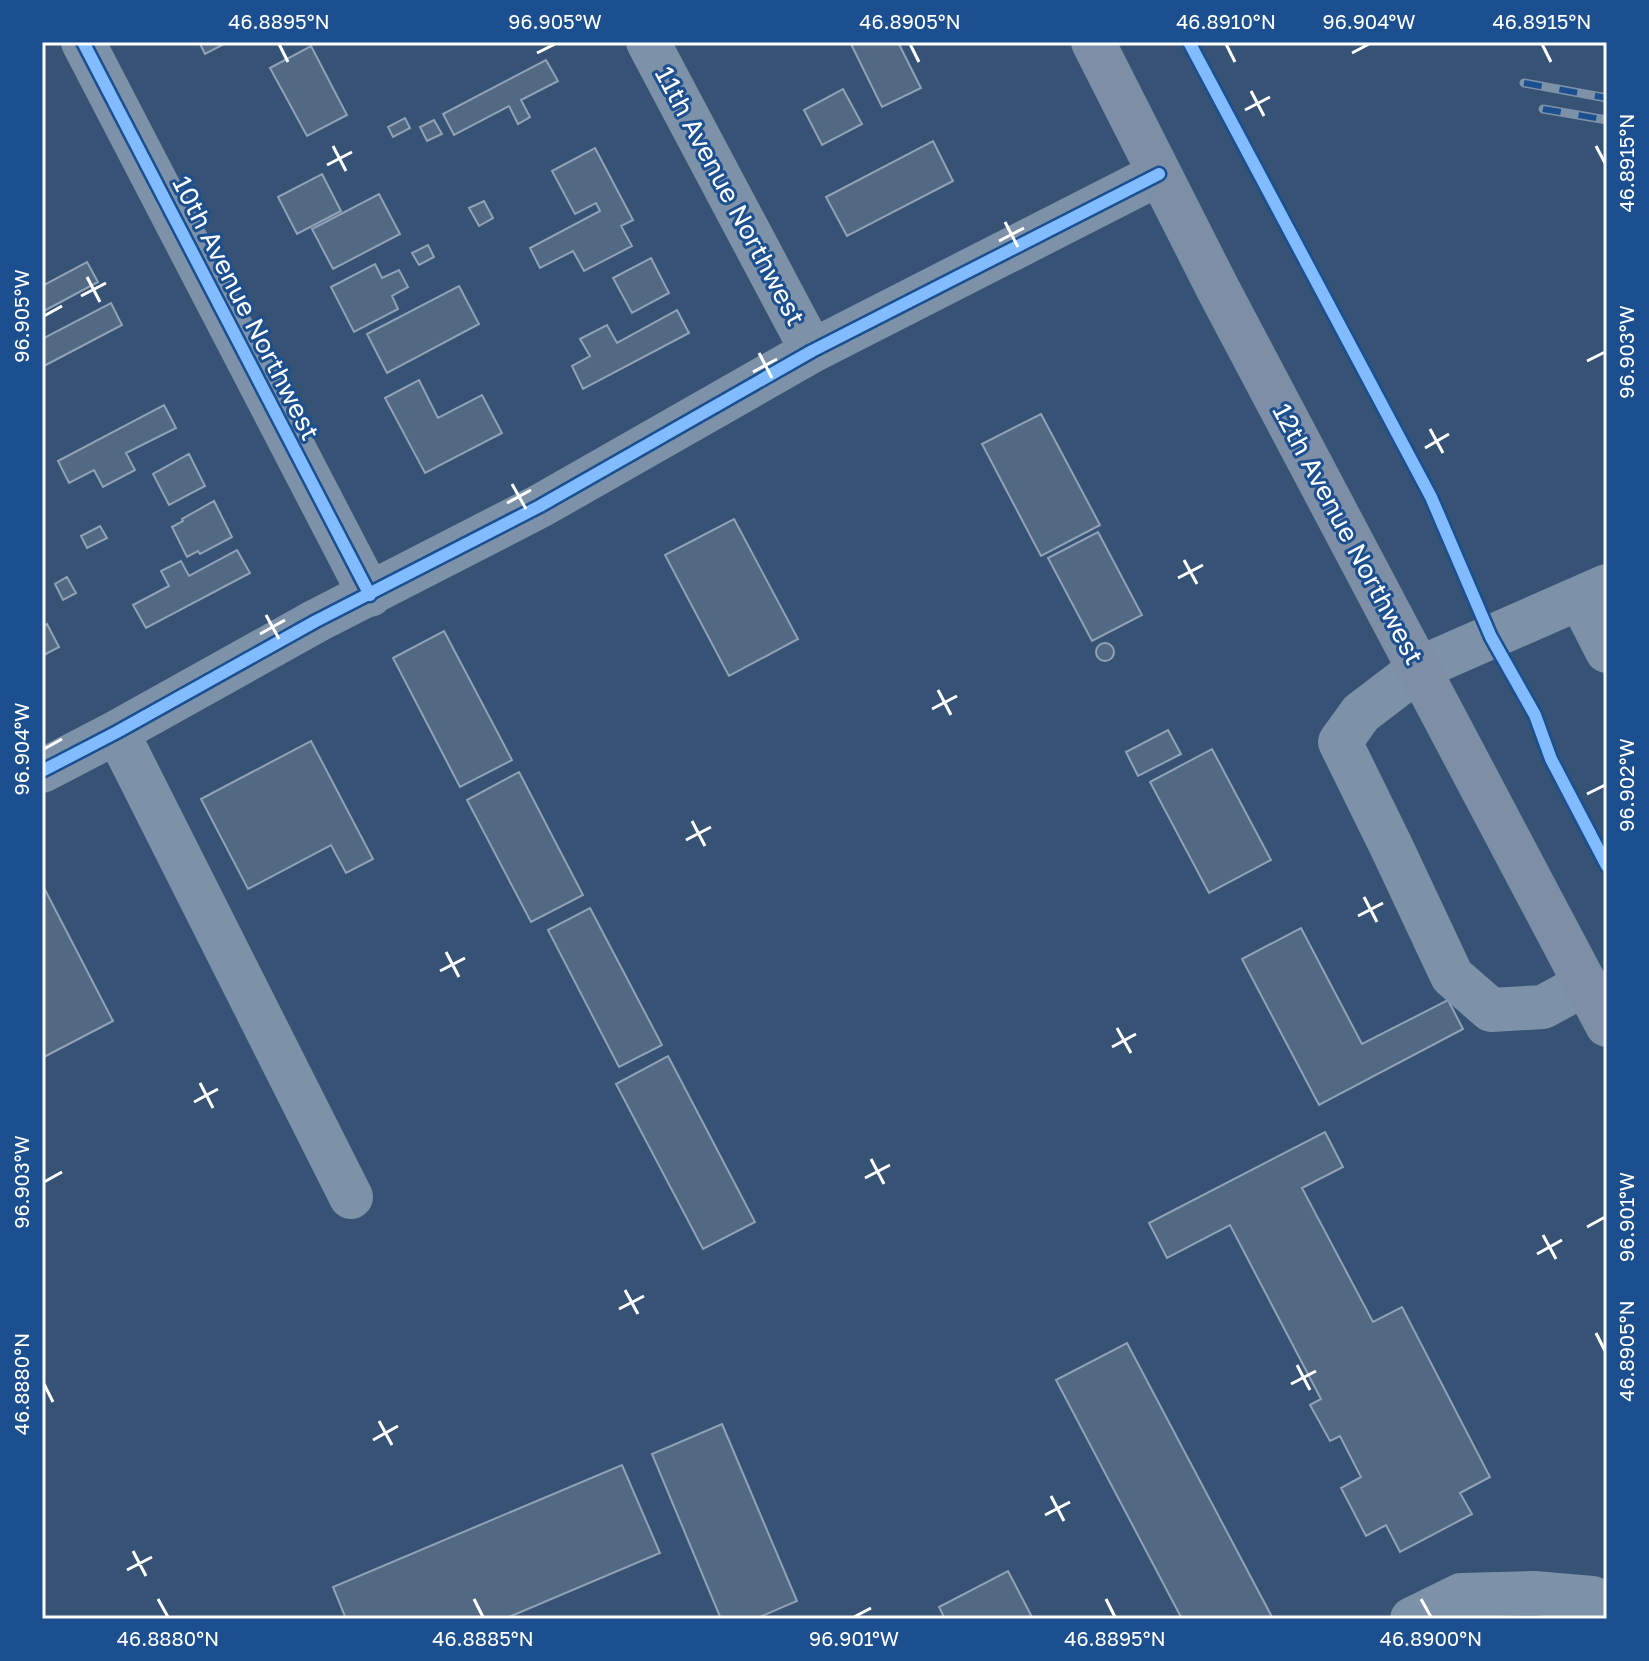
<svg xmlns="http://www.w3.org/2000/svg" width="1649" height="1661" font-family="'Golos Text',sans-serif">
	<rect width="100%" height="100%" fill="#365274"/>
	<path fill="#526984" stroke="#92a2b6" stroke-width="2" d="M 199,42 L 228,42 L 205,54 Z
		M 850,42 L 898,42 L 921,88 L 882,107 Z
		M 311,46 L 347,115 L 307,136 L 270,68 Z
		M 546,60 L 558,81 L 521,100 L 530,117 L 518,124 L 509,106 L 454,135 L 443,114 Z
		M 843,89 L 862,124 L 822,145 L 804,110 Z
		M 405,118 L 410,128 L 393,137 L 388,127 Z
		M 434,120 L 442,134 L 427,141 L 420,127 Z
		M 933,141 L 953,181 L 847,236 L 826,197 Z
		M 595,148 L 633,220 L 621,226 L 632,246 L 584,271 L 573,251 L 540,268 L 530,248 L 600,211 L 596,203 L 575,214 L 552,171 Z
		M 322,174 L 341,211 L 297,234 L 278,197 Z
		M 379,194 L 400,234 L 333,269 L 312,229 Z
		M 484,201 L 493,218 L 479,226 L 469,208 Z
		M 428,245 L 434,257 L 419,265 L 412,253 Z
		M 651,258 L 669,293 L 632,313 L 613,278 Z
		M 87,262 L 98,282 L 42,312 L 42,286 Z
		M 375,264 L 382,278 L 399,270 L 408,287 L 392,296 L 398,309 L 354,332 L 331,287 Z
		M 459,286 L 479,324 L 387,373 L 367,334 Z
		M 111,303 L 122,325 L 42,367 L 42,339 Z
		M 677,310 L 689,333 L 583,389 L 572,366 L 590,356 L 580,339 L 607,325 L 617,343 Z
		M 419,380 L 438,418 L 482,395 L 502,433 L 425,473 L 385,398 Z
		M 164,405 L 176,428 L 126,453 L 135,470 L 103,487 L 94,470 L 69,483 L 58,461 Z
		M 1041,414 L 1100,525 L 1041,556 L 982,444 Z
		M 189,454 L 205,486 L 169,505 L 153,474 Z
		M 214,501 L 232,537 L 200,554 L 198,551 L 187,557 L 172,527 L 183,521 L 182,519 Z
		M 734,519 L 798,639 L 729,676 L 665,555 Z
		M 100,526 L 107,538 L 87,548 L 81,536 Z
		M 1098,532 L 1142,615 L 1092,641 L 1048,558 Z
		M 237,550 L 250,573 L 146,628 L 133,605 L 169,586 L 161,571 L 181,561 L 189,576 Z
		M 67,577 L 76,593 L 63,600 L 55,584 Z
		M 47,624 L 59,647 L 42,656 L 42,627 Z
		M 444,631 L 512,760 L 460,787 L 393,658 Z
		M1096 652a9 9 0 1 1 18 0a9 9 0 1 1-18 0Z
		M 1168,730 L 1181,754 L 1138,776 L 1126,752 Z
		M 311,741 L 373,859 L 346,873 L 331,845 L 248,889 L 201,799 Z
		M 1212,749 L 1271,860 L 1209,893 L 1150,782 Z
		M 519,772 L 583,895 L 531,922 L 467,800 Z
		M 42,884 L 113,1021 L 42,1058 Z
		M 590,908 L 662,1045 L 619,1067 L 548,930 Z
		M 1301,928 L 1362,1044 L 1448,1000 L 1463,1029 L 1319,1105 L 1242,959 Z
		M 668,1056 L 755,1222 L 703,1249 L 616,1084 Z
		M 1325,1132 L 1343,1167 L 1302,1188 L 1373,1322 L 1402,1307 L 1490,1477 L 1460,1493 L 1472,1514 L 1400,1552 L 1386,1525 L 1366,1536 L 1341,1488 L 1361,1477 L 1340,1436 L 1330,1441 L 1310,1405 L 1321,1399 L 1230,1225 L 1167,1258 L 1149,1223 Z
		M 1127,1343 L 1272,1617 L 1268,1619 L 1182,1619 L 1056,1380 Z
		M 722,1424 L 797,1601 L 755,1619 L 721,1619 L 652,1454 Z
		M 622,1465 L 660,1553 L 504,1619 L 346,1619 L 333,1587 Z
		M 1008,1571 L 1033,1619 L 945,1619 L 939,1607 Z"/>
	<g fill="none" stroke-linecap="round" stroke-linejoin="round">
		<path stroke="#7d92a8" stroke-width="44" d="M 83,42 L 370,595
			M 648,42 L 812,351
			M 1580,598 L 1607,651
			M 117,732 L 351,1197
			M 42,771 L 117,732 L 316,621 L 540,506 L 812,351 L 1159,174
			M 1585,984 L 1543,1007 L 1491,1010 L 1452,976 L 1391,846 L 1340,742 L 1361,713 L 1420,668 L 1607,586
			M 1412,1619 L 1461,1595 L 1534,1593 L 1592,1598 L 1604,1619"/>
		<path stroke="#7d8ea7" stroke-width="44" d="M 1093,42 L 1218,289 L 1607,1025"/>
		<defs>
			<path id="rail" d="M 1524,83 L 1607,98
				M 1543,109 L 1607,120"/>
		</defs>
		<use href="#rail" stroke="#7e92a7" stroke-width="9"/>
		<use href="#rail" stroke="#1b4f8f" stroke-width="6" stroke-dasharray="18" stroke-linecap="butt"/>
		<defs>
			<path id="cycleway" d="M 83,42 L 370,595
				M 1189,42 L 1431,497 L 1491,637 L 1535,715 L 1551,759 L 1607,866
				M 42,771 L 117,732 L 316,621 L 540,506 L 812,351 L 1159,174"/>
		</defs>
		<use href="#cycleway" stroke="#1b4f8f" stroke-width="17"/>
		<use href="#cycleway" stroke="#80bcff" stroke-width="12"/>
	</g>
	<path fill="none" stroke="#fff" stroke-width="3" d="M 279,44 L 288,62M 910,44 L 919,62M 1226,44 L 1235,62M 1542,44 L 1551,62M 537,53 L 555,44M 1352,53 L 1369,44M 1251,91 L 1264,116M 1245,110 L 1270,97M 333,146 L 346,171M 1596,146 L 1605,163M 327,165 L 352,152M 1005,222 L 1018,247M 999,241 L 1024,228M 87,277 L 100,302M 81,296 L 106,283M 44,316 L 62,306M 759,353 L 772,378M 1587,361 L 1605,352M 753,372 L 777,359M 1430,429 L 1443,453M 1425,448 L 1449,434M 512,484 L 526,509M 507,503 L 531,490M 1184,560 L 1197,584M 1178,578 L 1203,565M 266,615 L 279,639M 260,634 L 285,620M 938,690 L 951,715M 932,709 L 957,696M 44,749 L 62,739M 1587,794 L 1605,785M 692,821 L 705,846M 686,840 L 711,827M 1364,897 L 1377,922M 1358,916 L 1383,903M 446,952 L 459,977M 440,971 L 465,958M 1117,1028 L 1131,1053M 1112,1047 L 1136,1034M 200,1083 L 213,1108M 194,1102 L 218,1089M 871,1159 L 884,1184M 865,1178 L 890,1165M 44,1182 L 62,1172M 1587,1227 L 1605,1217M 1543,1235 L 1556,1259M 1537,1254 L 1562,1240M 625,1290 L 638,1314M 619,1309 L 644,1296M 1596,1333 L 1605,1351M 1297,1365 L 1310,1390M 44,1384 L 53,1402M 1291,1384 L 1316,1371M 379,1421 L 392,1445M 373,1440 L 398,1426M 1051,1496 L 1064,1521M 1045,1515 L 1070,1502M 133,1551 L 146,1576M 127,1570 L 152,1557M 158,1599 L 168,1617M 474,1599 L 483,1617M 1106,1599 L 1115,1617M 1421,1599 L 1431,1617M 854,1617 L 871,1608"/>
	<g text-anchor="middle" stroke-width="6" stroke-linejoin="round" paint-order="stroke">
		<g font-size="26" fill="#fff" stroke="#1b4f8f">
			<text transform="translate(730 196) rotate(62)" y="9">11th Avenue Northwest</text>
			<text transform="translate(246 308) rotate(63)" y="9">10th Avenue Northwest</text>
			<text transform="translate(1348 534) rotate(62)" y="9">12th Avenue Northwest</text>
		</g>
	</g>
	<rect width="1649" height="1661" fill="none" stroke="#1b4f8f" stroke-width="88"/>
	<rect x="44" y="44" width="1561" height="1573" fill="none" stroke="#fff" stroke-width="3"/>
	<g font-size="20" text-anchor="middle" fill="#fff">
		<text x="279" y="29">46.8895°N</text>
		<text x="555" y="29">96.905°W</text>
		<text x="910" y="29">46.8905°N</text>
		<text x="1226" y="29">46.8910°N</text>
		<text x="1369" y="29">96.904°W</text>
		<text x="1542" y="29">46.8915°N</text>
		<text transform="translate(1627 163) rotate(-90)" y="7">46.8915°N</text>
		<text transform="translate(22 316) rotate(-90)" y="7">96.905°W</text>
		<text transform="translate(1627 352) rotate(-90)" y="7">96.903°W</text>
		<text transform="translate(22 749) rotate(-90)" y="7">96.904°W</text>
		<text transform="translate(1627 785) rotate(-90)" y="7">96.902°W</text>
		<text transform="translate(22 1182) rotate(-90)" y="7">96.903°W</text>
		<text transform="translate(1627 1217) rotate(-90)" y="7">96.901°W</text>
		<text transform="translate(1627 1351) rotate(-90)" y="7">46.8905°N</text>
		<text transform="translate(22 1384) rotate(-90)" y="7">46.8880°N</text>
		<text x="168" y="1646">46.8880°N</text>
		<text x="483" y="1646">46.8885°N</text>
		<text x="854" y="1646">96.901°W</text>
		<text x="1115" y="1646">46.8895°N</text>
		<text x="1431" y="1646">46.8900°N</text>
	</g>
</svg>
